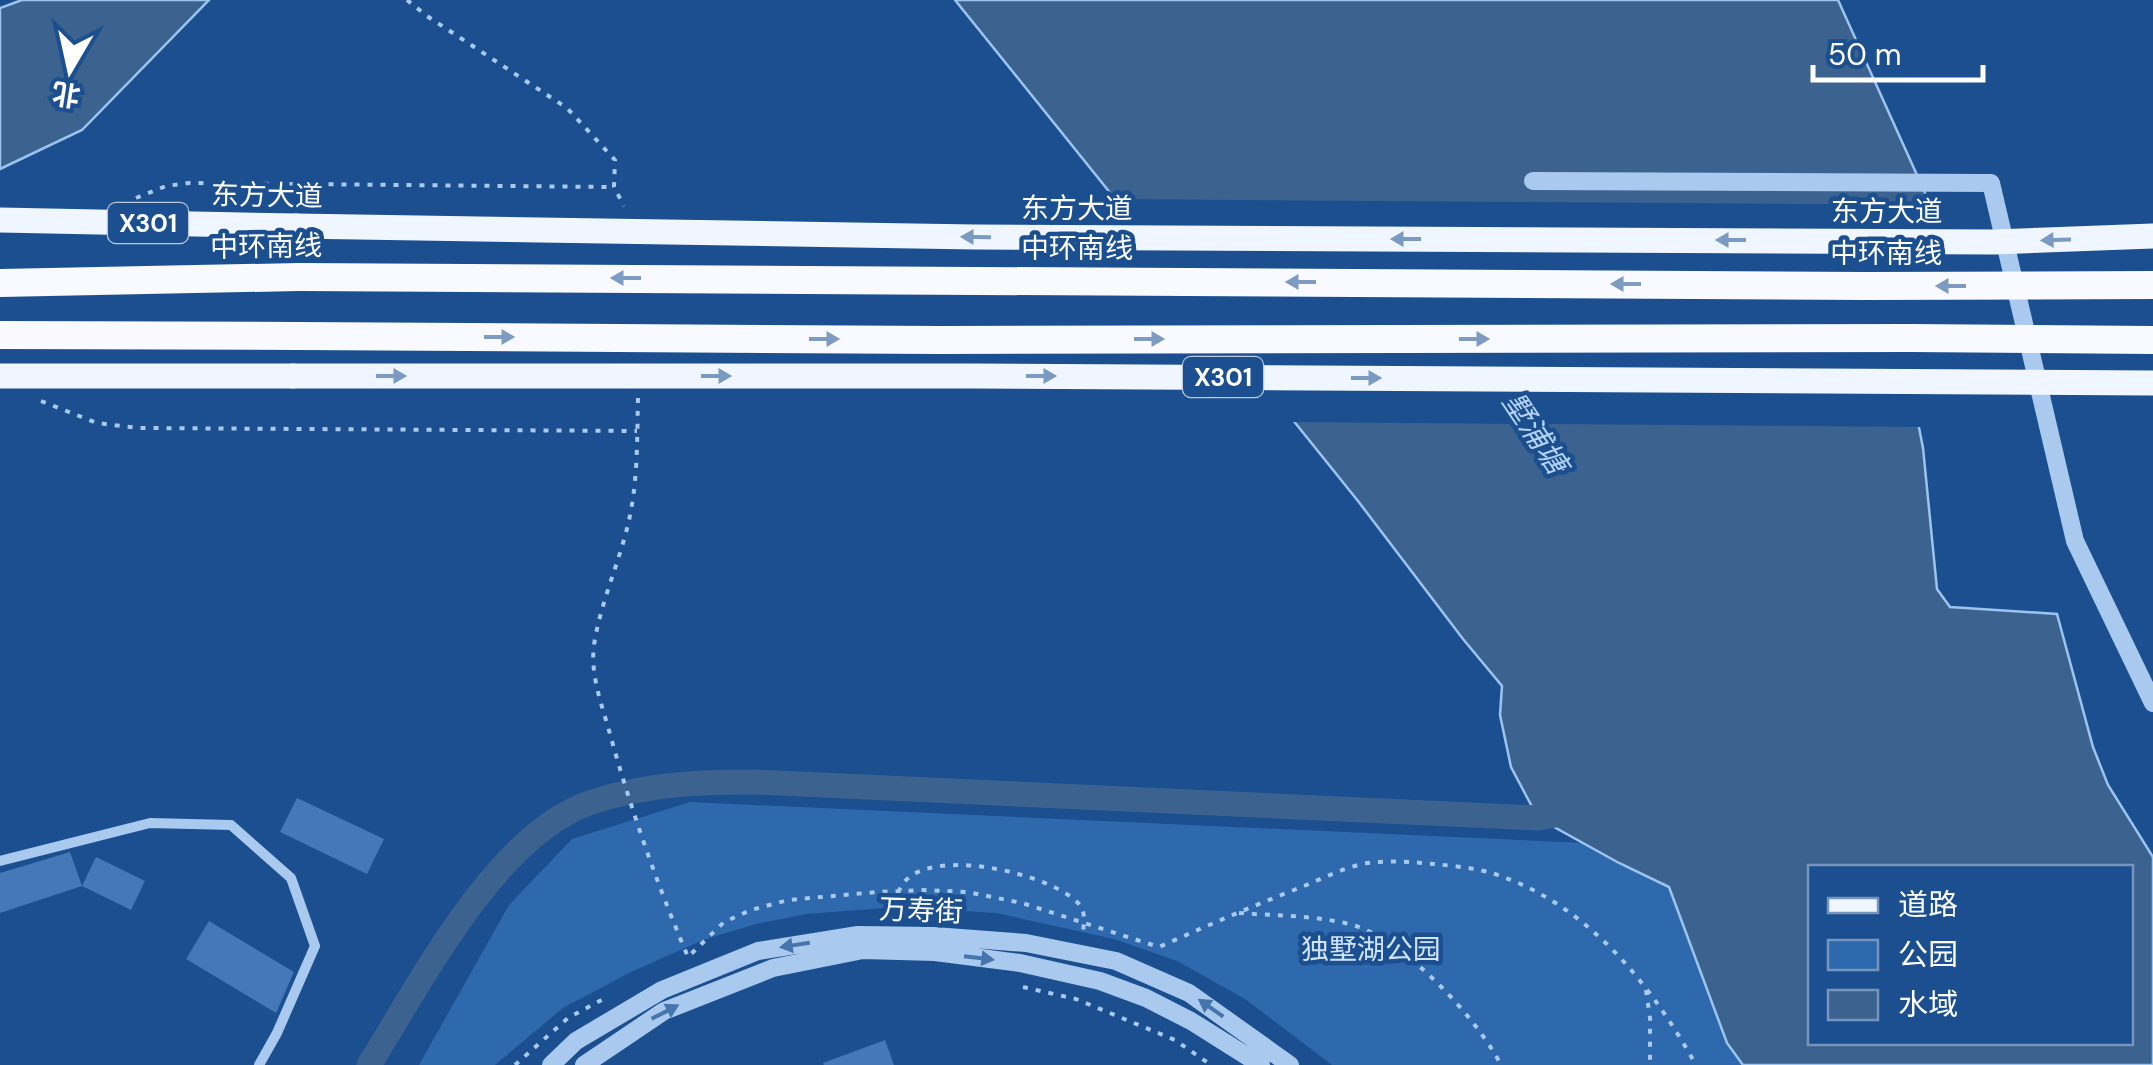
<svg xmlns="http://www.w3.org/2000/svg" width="2153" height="1065" font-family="'DM Sans','Noto Sans SC',sans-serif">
	<rect width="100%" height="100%" fill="#1b4f8f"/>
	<path fill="#2e69ad" d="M 690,802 L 1584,843 L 1655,830 L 1810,1042 L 1855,1065 L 1332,1065 L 1245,999 L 1177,961 L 1114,939 L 996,913 L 897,907 L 807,914 L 756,924 L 703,940 L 629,973 L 563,1008 L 495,1065 L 419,1065 L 509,905 L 572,839 Z"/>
	<path fill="#3c6290" stroke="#9cc4f0" stroke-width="2.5" fill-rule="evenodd" d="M 22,0 L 209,0 L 82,130 L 0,169 L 0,8 Z
		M 955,0 L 1838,0 L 1954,257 L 1821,248 L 1819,350 L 1910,382 L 1923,448 L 1937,589 L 1950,607 L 2057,614 L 2093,747 L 2108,785 L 2153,857 L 2153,1065 L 1743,1065 L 1727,1043 L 1669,887 L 1619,863 L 1538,818 L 1511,767 L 1500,715 L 1502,686 L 1463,639 L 1358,501 ZM 1810,868 L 2130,868 L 2130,1042 L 1810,1042 Z"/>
	<path fill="#1b4f8f" d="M 1109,199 L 1936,205 L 1958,259 L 1953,262 L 1826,253 L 1824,347 L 1912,377 L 1915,380 L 1924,427 L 1286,422 Z"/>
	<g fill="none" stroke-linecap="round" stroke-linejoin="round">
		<path stroke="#3c6290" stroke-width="25" d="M 369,1065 C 420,984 495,836 589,803 C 645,784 697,782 756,782 L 1538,818 L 1573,812"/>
	</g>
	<path fill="#4478b7" d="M 297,798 L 384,839 L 367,874 L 280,832 Z
		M 70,852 L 82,886 L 0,913 L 0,873 Z
		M 96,857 L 145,881 L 131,910 L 82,886 Z
		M 209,921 L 294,972 L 276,1013 L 186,959 Z
		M 885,1040 L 894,1065 L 824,1065 L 823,1063 Z"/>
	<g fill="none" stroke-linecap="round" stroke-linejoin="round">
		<path stroke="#a9c9ee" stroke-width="4" stroke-dasharray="5 8" stroke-linecap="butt" d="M 407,0 L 427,16 L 567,108 L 615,160 L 614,187 L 624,206
			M 136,198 L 166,186 L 189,183 L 614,187
			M 638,398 C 637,438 638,480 629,520 C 620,561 600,604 594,645 C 590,675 602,705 610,734 C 631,810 657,884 688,957 L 724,922 L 751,910 L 788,900 L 877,892 L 923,890 L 967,892 L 1022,903 L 1159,947 C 1204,927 1248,908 1294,890 C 1315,882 1336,871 1358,865 C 1383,859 1410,862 1434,864 C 1454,866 1476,868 1495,874 C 1588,905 1650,983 1696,1065
			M 41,401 L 97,423 L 138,428 L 637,431
			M 1239,913 C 1277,916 1319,915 1356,926 C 1407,943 1477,1018 1501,1065
			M 908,916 L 907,903 L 899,891 C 917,842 1049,872 1078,903 C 1086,911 1084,922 1083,932
			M 1023,987 L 1076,999 L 1175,1040 L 1211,1065
			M 1646,990 L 1650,1018 L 1650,1065
			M 515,1065 L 568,1018 L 607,997"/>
		<path stroke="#a9c9ee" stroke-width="10" d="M 0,861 L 150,823 L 231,825 L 291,878 L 315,946 L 277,1033 L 259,1065"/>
		<path stroke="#a9c9ee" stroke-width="18" d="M 1533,181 L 1991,183 L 2075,541 L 2153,703
			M 551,1065 L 576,1041 L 662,990 L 758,951 L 858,935 L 934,936 L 1026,943 L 1116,961 L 1189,993 L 1290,1065
			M 584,1065 L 664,1011 L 773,968 L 863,950 L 935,952 L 1020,963 L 1100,981 L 1146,998 L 1191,1021 L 1261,1065"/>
		<path stroke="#f0f6ff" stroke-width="25" d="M 0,220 L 296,226
			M 0,376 L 293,376"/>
		<path stroke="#f8faff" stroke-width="28" d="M 0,283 L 299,277
			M 0,335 L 297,336"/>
		<path stroke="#f0f6ff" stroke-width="25" d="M 296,226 L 975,237 L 1995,242 L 2153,236
			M 293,376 L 974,376 L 2153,383"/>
		<path stroke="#f8faff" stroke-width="28" d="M 299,277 L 1866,286 L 2153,285
			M 297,336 L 940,340 L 1910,338 L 2153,340"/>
	</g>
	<defs><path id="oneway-solid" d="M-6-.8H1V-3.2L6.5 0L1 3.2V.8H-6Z" transform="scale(2.5)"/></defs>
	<g fill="#7b9ac1">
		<use href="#oneway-solid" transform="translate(976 237) rotate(-179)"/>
		<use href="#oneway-solid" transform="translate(1406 239) rotate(-180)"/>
		<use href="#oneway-solid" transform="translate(1731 240) rotate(-180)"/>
		<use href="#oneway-solid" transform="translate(2056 240) rotate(178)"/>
		<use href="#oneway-solid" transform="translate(391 376)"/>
		<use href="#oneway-solid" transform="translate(716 376)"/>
		<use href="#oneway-solid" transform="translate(1041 376)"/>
		<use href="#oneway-solid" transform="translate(1366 378)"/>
	</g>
	<g fill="#7e9cc1">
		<use href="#oneway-solid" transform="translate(626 278) rotate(-180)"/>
		<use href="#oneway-solid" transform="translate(1301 282) rotate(-180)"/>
		<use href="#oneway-solid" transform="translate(1626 284) rotate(-180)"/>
		<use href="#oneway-solid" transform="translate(1951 286) rotate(180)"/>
		<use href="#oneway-solid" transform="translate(499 337)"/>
		<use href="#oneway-solid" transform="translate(824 339)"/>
		<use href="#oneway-solid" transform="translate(1149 339)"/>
		<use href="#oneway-solid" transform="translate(1474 339)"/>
	</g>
	<g fill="#4674ac">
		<use href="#oneway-solid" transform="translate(795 945) rotate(171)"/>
		<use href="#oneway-solid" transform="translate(979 958) rotate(7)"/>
		<use href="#oneway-solid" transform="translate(1211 1008) rotate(-145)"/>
		<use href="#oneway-solid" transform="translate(665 1012) rotate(-27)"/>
	</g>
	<g text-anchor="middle" stroke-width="9" stroke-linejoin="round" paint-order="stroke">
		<g fill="#1b4f8f" stroke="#bbcadd" stroke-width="2.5">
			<rect x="108" y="203" width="80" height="40" rx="8"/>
			<rect x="1183" y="357" width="80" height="40" rx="8"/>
		</g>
		<g font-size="25" font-weight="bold" fill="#fff">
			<text x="148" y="232">X301</text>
			<text x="1223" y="386">X301</text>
		</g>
		<g font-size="28" fill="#fff" stroke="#1b4f8f">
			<text transform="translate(267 195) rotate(1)" y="10">东方大道</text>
			<text x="1077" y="218">东方大道</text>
			<text x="1887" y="221">东方大道</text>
			<text transform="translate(266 246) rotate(-1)" y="10">中环南线</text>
			<text x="1077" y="258">中环南线</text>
			<text x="1886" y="263">中环南线</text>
			<text transform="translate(921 910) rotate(2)" y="10">万寿街</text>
		</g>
		<g font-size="28" fill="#cfe3fa" stroke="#1b4f8f">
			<text x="1371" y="959">独墅湖公园</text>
		</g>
		<g font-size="30" font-style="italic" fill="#b5d3f5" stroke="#1b4f8f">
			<text transform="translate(1535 433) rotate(56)" y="10">墅浦塘</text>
		</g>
	</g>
	<rect x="1808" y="865" width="325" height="180" fill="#1b4f8f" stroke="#7695bc" stroke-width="2.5"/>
	<rect x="1828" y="898" width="50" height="15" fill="#f0f6ff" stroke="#7695bc" stroke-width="2.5"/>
	<text x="1898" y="915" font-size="30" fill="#ffffff">道路</text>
	<rect x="1828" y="940" width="50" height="30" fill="#2e69ad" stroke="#7695bc" stroke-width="2.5"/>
	<text x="1898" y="965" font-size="30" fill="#ffffff">公园</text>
	<rect x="1828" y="990" width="50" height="30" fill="#3c6290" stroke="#7695bc" stroke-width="2.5"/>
	<text x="1898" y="1015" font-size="30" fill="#ffffff">水域</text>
	<g transform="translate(70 70) rotate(189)" stroke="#1b4f8f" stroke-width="8" paint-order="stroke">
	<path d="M0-8L18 38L0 25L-18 38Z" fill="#ffffff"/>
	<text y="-15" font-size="28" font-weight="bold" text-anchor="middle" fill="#ffffff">北</text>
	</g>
	<path d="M1813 65v15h170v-15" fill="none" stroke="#ffffff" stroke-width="5"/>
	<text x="1828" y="65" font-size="30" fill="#ffffff" stroke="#1b4f8f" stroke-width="8" paint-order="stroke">50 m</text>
</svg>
